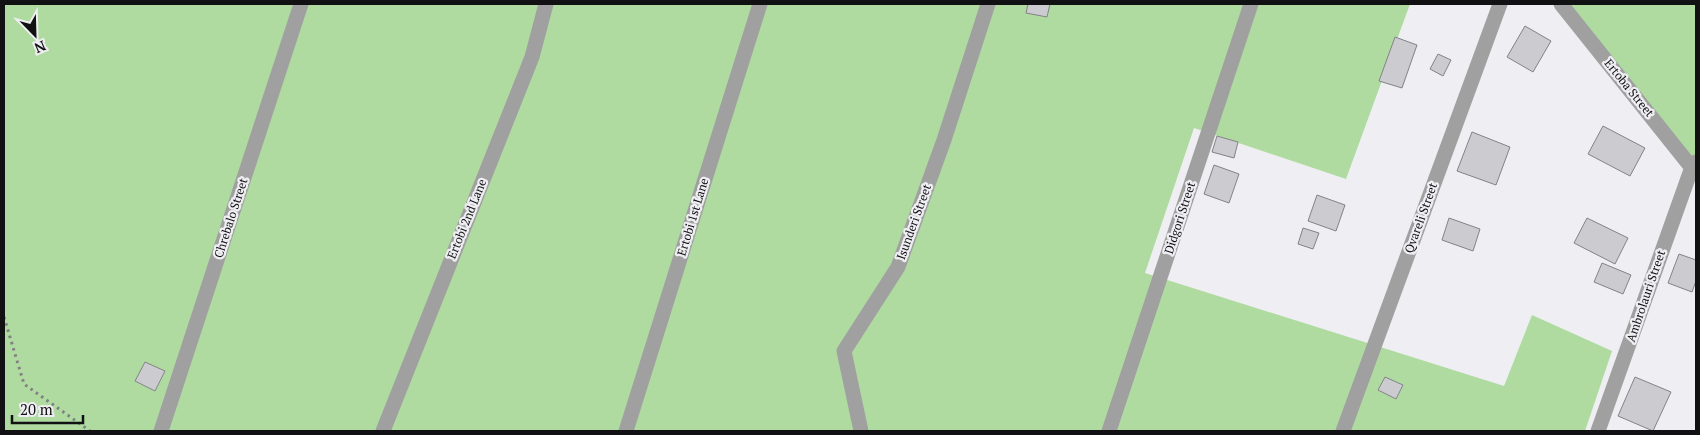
<svg xmlns="http://www.w3.org/2000/svg" width="1700" height="435" font-family="'PT Serif',serif">
	<rect width="100%" height="100%" fill="#efeff3"/>
	<path fill="#afdba0" d="M 4,4 L 1410,4 L 1346,179 L 1194,128 L 1145,273 L 1504,386 L 1532,315 L 1612,351 L 1585,431 L 4,431 Z
		M 1562,4 L 1696,4 L 1696,166 Z"/>
	<path fill="#ccccd0" stroke="#838387" d="M 1028,4 L 1050,4 L 1047,17 L 1026,13 Z
		M 1525,26 L 1551,41 L 1533,72 L 1507,57 Z
		M 1395,37 L 1417,45 L 1402,88 L 1379,81 Z
		M 1438,54 L 1451,60 L 1443,76 L 1430,69 Z
		M 1603,126 L 1645,148 L 1630,176 L 1588,154 Z
		M 1472,132 L 1510,147 L 1496,185 L 1457,171 Z
		M 1217,136 L 1238,142 L 1234,158 L 1212,152 Z
		M 1214,165 L 1239,174 L 1229,203 L 1204,194 Z
		M 1317,195 L 1345,205 L 1336,231 L 1308,221 Z
		M 1449,218 L 1480,229 L 1473,251 L 1442,240 Z
		M 1587,218 L 1628,238 L 1615,264 L 1574,243 Z
		M 1303,228 L 1319,233 L 1313,249 L 1298,244 Z
		M 1679,254 L 1696,260 L 1696,281 L 1692,292 L 1668,283 Z
		M 1602,263 L 1631,275 L 1623,294 L 1594,282 Z
		M 145,362 L 165,371 L 155,391 L 135,381 Z
		M 1385,377 L 1403,385 L 1396,399 L 1378,390 Z
		M 1635,377 L 1671,392 L 1653,431 L 1618,416 Z"/>
	<g fill="none" stroke-linecap="round" stroke-linejoin="round">
		<path stroke="#818184" stroke-width="3" stroke-dasharray="2.5 4" stroke-linecap="butt" d="M 4,317 L 24,384 L 90,431"/>
		<path stroke="#a1a0a1" stroke-width="15" d="M 1561,4 L 1696,173
			M 161,431 L 301,4
			M 383,431 L 532,57 L 546,4
			M 626,431 L 760,4
			M 861,431 L 844,351 L 898,267 L 944,140 L 988,4
			M 1109,431 L 1251,4
			M 1343,431 L 1500,4
			M 1598,431 L 1692,167 L 1696,162"/>
	</g>
	<g text-anchor="middle" stroke-width="4.5" stroke-linejoin="round" paint-order="stroke">
		<g font-size="12" fill="#111113" stroke="#efeff3">
			<text transform="translate(1629 88) rotate(51)" y="4">Ertoba Street</text>
			<text transform="translate(693 217) rotate(-73)" y="4">Ertobi 1st Lane</text>
			<text transform="translate(231 218) rotate(-72)" y="4">Chrebalo Street</text>
			<text transform="translate(1180 218) rotate(-72)" y="4">Didgori Street</text>
			<text transform="translate(1421 218) rotate(-70)" y="4">Qvareli Street</text>
			<text transform="translate(467 219) rotate(-68)" y="4">Ertobi 2nd Lane</text>
			<text transform="translate(914 222) rotate(-70)" y="4">Isunderi Street</text>
			<text transform="translate(1646 296) rotate(-71)" y="4">Ambrolauri Street</text>
		</g>
	</g>
	<rect width="1700" height="435" fill="none" stroke="#111113" stroke-width="10"/>
	<g transform="translate(35 35) rotate(157)" stroke="#efeff3" stroke-width="4" paint-order="stroke">
	<path d="M0-4L9 19L0 12L-9 19Z" fill="#111113"/>
	<text y="-8" font-size="14" font-weight="bold" text-anchor="middle" fill="#111113">N</text>
	</g>
	<path d="M12 415v8h71v-8" fill="none" stroke="#111113" stroke-width="2.5"/>
	<text x="20" y="415" font-size="15" fill="#111113" stroke="#efeff3" stroke-width="4" paint-order="stroke">20 m</text>
</svg>
